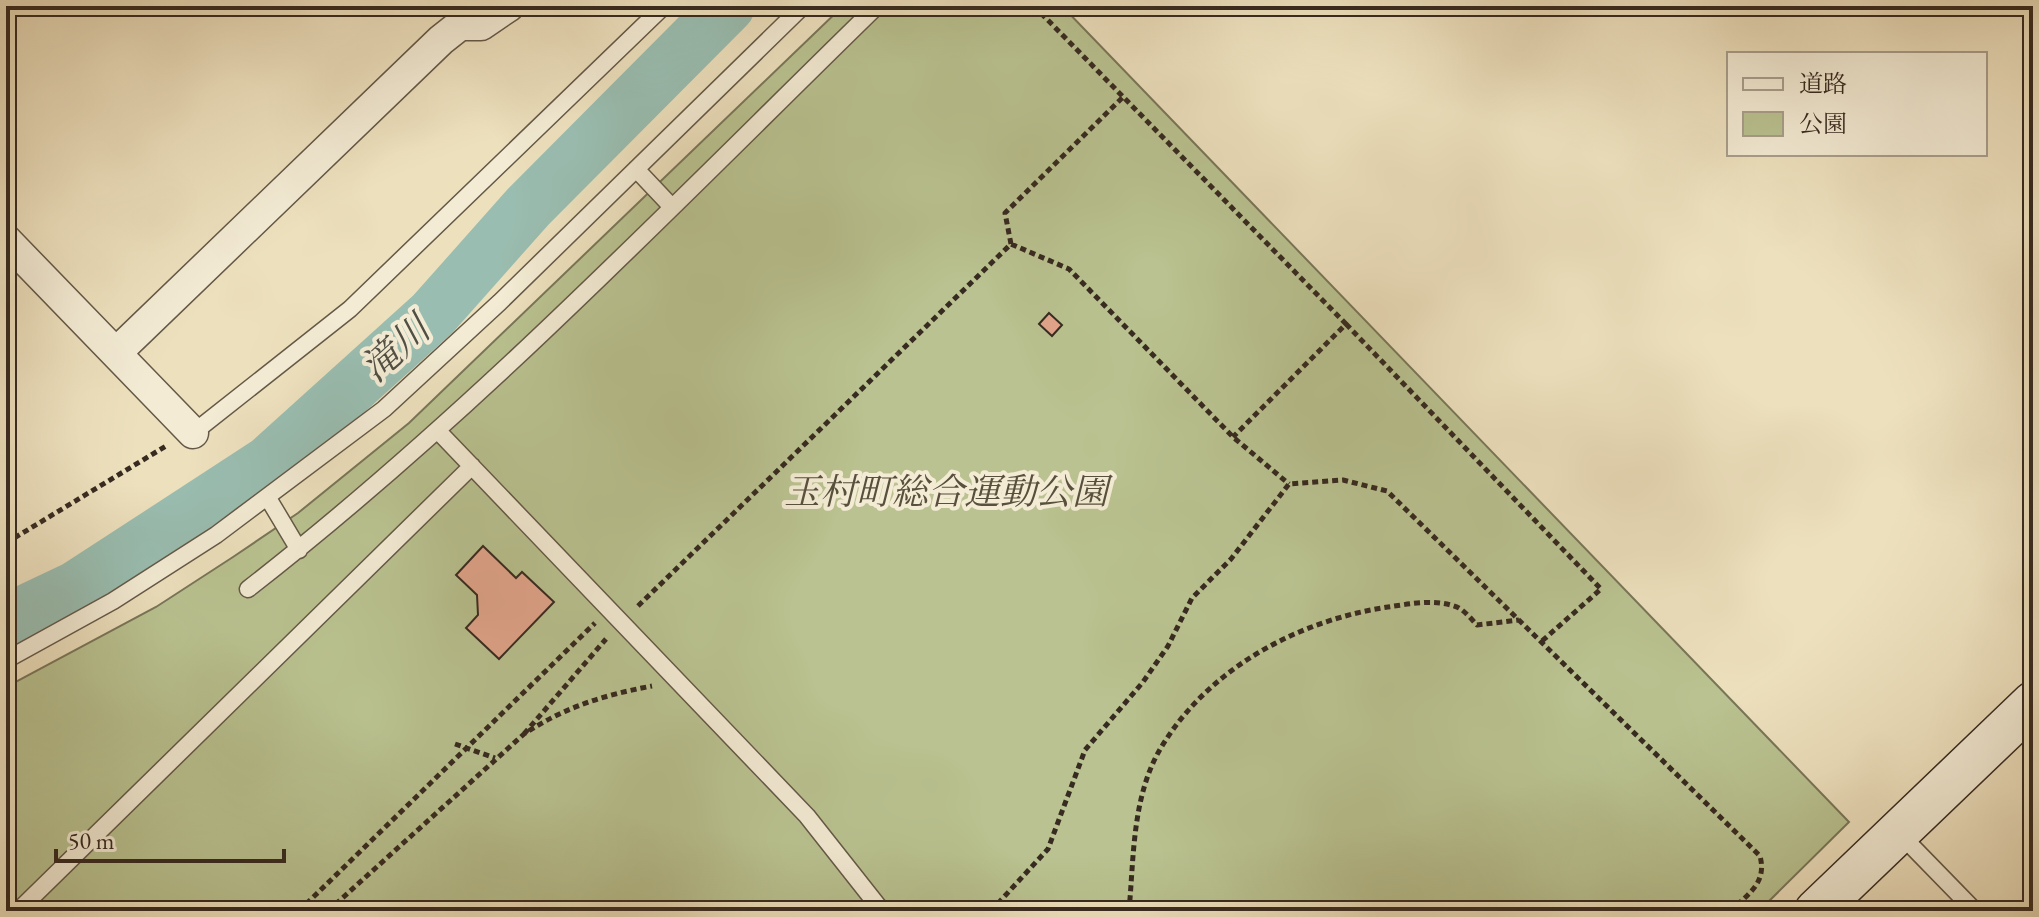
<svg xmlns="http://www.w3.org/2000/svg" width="2039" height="917" font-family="'EB Garamond','Noto Serif JP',serif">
	<rect width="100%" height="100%" fill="#ede0bd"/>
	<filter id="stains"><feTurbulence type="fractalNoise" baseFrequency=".0025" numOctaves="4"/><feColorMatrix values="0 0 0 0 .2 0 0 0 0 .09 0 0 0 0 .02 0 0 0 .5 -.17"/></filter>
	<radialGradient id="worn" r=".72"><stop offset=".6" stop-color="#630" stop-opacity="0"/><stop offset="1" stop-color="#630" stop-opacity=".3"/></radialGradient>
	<path fill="#b9c290" stroke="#787658" stroke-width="2" d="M 843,6 L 1062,6 L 1849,822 L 1759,911 L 6,911 L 6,687 L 156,607 L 233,557 L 298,513 L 409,423 Z"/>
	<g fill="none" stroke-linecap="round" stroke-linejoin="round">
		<path stroke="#99bdb0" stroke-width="54" d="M 6,621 L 76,588 L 268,463 L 433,314 L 528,207 L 728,6"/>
	</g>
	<path fill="#e2a58c" stroke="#372a20" stroke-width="2" d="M 1049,313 L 1062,325 L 1052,336 L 1039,324 Z
		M 483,546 L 516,578 L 522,572 L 554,602 L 499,659 L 466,628 L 478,615 L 477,595 L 456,575 Z"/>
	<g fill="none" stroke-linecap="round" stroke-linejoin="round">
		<g stroke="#645847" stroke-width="19">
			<path id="lane" d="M 636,169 L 671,206
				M 437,430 L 807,816 L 882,911
				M 193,433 L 350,309 L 664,6
				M 268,498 L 299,550
				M 248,589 C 473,414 673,205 877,6
				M 6,660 L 113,601 L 216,535 L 384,409 L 500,302 L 803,6
				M 1899,833 L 1975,911
				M 18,911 L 472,466"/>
		</g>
		<g stroke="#645847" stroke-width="33">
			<path id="street" d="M 6,240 L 193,433
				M 116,353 L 441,40 L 460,25 L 481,25 L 509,6"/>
		</g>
		<g stroke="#372a20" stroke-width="45">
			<path id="secondary" d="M 1816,911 L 2033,703"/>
		</g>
		<path stroke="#372a20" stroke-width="5" stroke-dasharray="6 4" stroke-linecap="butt" d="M 1034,6 L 1346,324 L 1233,437
			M 1011,244 L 1005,213 L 1123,97
			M 1346,324 L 1601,589 L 1542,641
			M 6,543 L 166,446
			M 638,606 L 1011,244 L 1069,269 L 1233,437 L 1289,484
			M 524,734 L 606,639
			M 455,744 L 495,758
			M 299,911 L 595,623
			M 328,911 L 524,734 C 565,707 604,695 652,686
			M 991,911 L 1048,849 L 1085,750 L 1143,682 L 1168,646 L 1192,598 L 1231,559 L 1289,484 L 1343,480 L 1387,491 L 1760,856 C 1767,883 1749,893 1731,911
			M 1129,911 C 1134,856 1132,795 1162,746 C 1210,667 1300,620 1388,607 C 1409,604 1433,599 1454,606 C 1463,608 1471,619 1477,625 L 1519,620"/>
		<use href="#lane" stroke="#f3ebd4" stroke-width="16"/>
		<use href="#street" stroke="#f3ebd4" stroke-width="30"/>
		<use href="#secondary" stroke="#f3ebd4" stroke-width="42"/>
	</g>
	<g text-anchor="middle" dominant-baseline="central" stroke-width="8" stroke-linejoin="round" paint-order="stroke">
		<g font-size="36" font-style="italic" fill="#58503c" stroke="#f3ebd4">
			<text x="946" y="491">玉村町総合運動公園</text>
		</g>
		<g font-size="38" font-style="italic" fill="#504f44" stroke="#f3ebd4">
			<text transform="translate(395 348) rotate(-42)">滝川</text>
		</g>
	</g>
	<rect width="2039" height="917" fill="none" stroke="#ede0bd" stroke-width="32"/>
	<rect x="8" y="8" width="2023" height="901" fill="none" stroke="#372a20" stroke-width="4"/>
	<rect x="16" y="16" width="2007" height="885" fill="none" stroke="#372a20" stroke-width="2"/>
	<rect x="1727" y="52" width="260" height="104" fill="#f3ebd4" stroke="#a89e8c" stroke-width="2"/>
	<rect x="1743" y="78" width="40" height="12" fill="#f3ebd4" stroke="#a89e8c" stroke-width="2"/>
	<text x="1799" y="92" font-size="24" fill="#372a20">道路</text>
	<rect x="1743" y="112" width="40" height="24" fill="#b9c290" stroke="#a89e8c" stroke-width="2"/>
	<text x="1799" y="132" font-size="24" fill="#372a20">公園</text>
	<path d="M56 849v12h228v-12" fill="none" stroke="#372a20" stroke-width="4"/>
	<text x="68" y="849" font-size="24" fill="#372a20" stroke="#f3ebd4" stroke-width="6" paint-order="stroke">50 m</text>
	<rect width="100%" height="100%" filter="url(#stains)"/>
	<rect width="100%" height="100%" fill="url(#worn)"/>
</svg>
